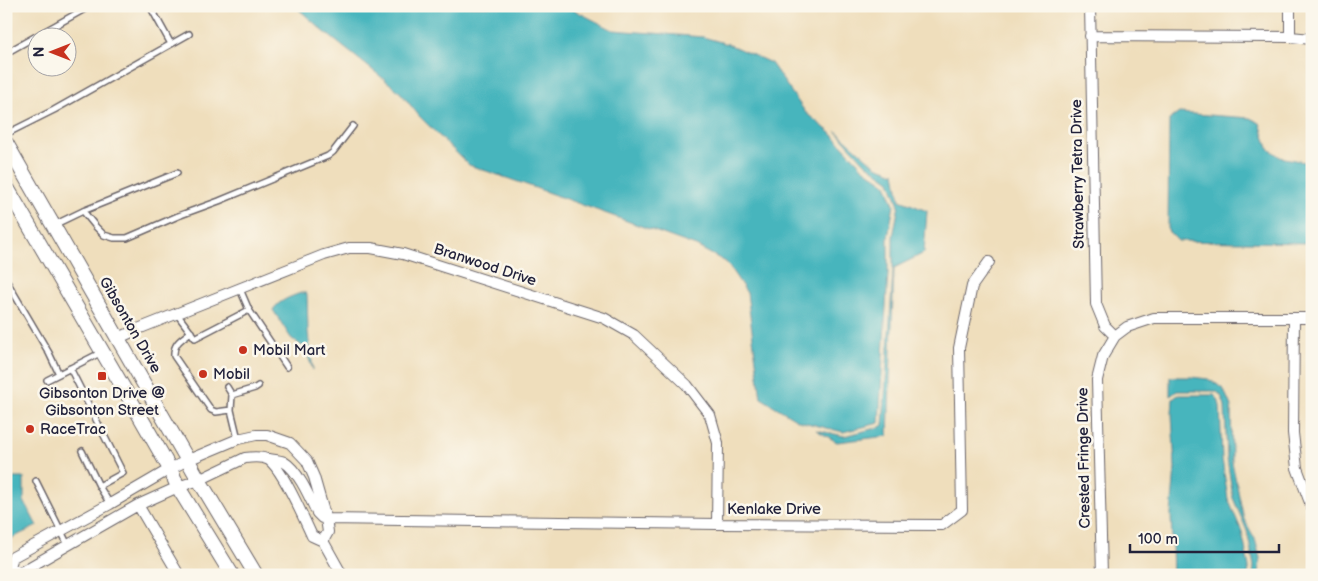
<svg xmlns="http://www.w3.org/2000/svg" width="1318" height="581" font-family="'Balsamiq Sans',sans-serif">
	<rect width="100%" height="100%" fill="#fbf7ec"/>
	<filter id="ink" filterUnits="userSpaceOnUse"><feTurbulence type="fractalNoise" baseFrequency=".02" numOctaves="2"/><feDisplacementMap in="SourceGraphic" scale="10" xChannelSelector="R" yChannelSelector="G"/><feConvolveMatrix kernelMatrix="1 2 1 2 8 2 1 2 1" color-interpolation-filters="sRGB"/></filter>
	<filter id="wash" filterUnits="userSpaceOnUse"><feTurbulence type="fractalNoise" baseFrequency=".0096" numOctaves="4" result="noise"/><feDisplacementMap in="SourceGraphic" scale="20" xChannelSelector="R" yChannelSelector="G"/><feGaussianBlur stdDeviation="1.12" result="paint"/><feColorMatrix in="noise" values="0 0 0 0 0 0 0 0 0 0 0 0 0 0 0 0 0 1.4 0 .05"/><feComposite in="paint" operator="in"/></filter>
	<g filter="url(#wash)">
		<rect width="100%" height="100%" fill="#efdebc"/>
		<path fill="#46b5bd" stroke="#346c7c" d="M 295,6 L 566,6 L 613,30 L 703,37 L 728,44 L 771,63 L 806,113 L 831,133 L 862,167 L 886,184 L 894,205 L 888,237 L 888,273 L 879,423 L 843,432 L 799,421 L 761,398 L 747,293 L 726,262 L 696,246 L 530,186 L 469,165 L 420,117 L 399,91 L 322,30 Z
			M 1179,113 L 1250,118 L 1260,123 L 1268,148 L 1280,157 L 1304,162 L 1312,159 L 1312,243 L 1178,241 L 1168,231 L 1169,120 Z
			M 836,131 L 876,166 L 895,173 L 900,200 L 927,211 L 924,253 L 894,268 L 888,436 L 837,442 L 816,430 L 844,436 L 880,427 L 883,425 L 893,273 L 893,237 L 899,205 L 890,181 L 866,164 Z
			M 301,293 L 306,293 L 307,295 L 308,332 L 313,370 L 305,348 L 291,338 L 273,310 C 278,301 292,296 301,293 Z
			M 1170,377 L 1191,377 L 1208,379 L 1223,388 L 1231,406 L 1232,462 L 1238,491 L 1244,519 L 1255,539 L 1260,558 L 1259,575 L 1253,575 L 1254,566 L 1247,531 L 1233,498 L 1227,458 L 1225,406 C 1223,400 1221,392 1214,391 L 1177,391 L 1170,396 Z
			M 1178,395 L 1214,395 L 1218,399 L 1220,406 L 1222,459 L 1228,499 L 1242,532 L 1249,567 L 1248,575 L 1173,575 L 1171,514 L 1175,468 L 1172,414 L 1173,399 Z
			M 6,478 L 24,478 L 24,501 L 37,526 L 6,541 Z"/>
	</g>
	<g filter="url(#ink)">
		<g fill="none" stroke-linecap="round" stroke-linejoin="round">
			<g stroke="#6a6468" stroke-width="8">
				<path id="lane" d="M 150,6 L 171,44
					M 6,53 L 90,6
					M 6,134 L 54,110 L 189,34
					M 83,211 L 96,227 L 104,235 L 114,238 L 127,238 L 178,216 L 219,201 L 328,156 L 333,152 L 353,126
					M 54,225 L 83,211 L 177,173
					M 6,280 L 49,353 L 59,374
					M 249,310 L 287,367
					M 177,314 L 195,338 L 249,310 L 240,289
					M 191,332 C 182,339 173,343 174,356 L 211,410 L 216,412 L 231,410
					M 70,368 L 123,473 L 99,486 L 110,504
					M 47,380 L 102,352
					M 227,387 L 232,395 L 231,410 L 238,439
					M 232,395 L 255,388 L 258,386
					M 82,451 L 99,486
					M 36,481 L 68,545"/>
			</g>
			<g stroke="#6a6468" stroke-width="12">
				<path id="street" d="M 1090,6 L 1096,304 L 1105,326 L 1115,336
					M 1090,36 L 1290,37 L 1312,39
					M 1290,37 L 1290,6
					M 1294,318 L 1293,433 L 1297,468 L 1312,508
					M 119,338 L 138,329 L 324,255 L 349,248 L 371,248 L 403,254 L 604,318 L 634,335 L 687,385 L 710,415 L 718,443 L 717,524
					M 268,459 C 273,460 279,460 284,462 C 298,470 310,498 317,513 L 322,518 L 326,519 L 717,524 L 942,525 L 962,510 L 959,348 L 972,286 L 989,262
					M 138,505 L 179,575
					M 9,569 L 21,572 L 138,505 L 178,487 L 199,480 L 245,458 C 252,457 262,456 269,460 C 283,470 304,519 312,536 L 323,541 L 342,575
					M 6,570 L 9,569 L 13,557 L 110,504 L 170,469 L 188,460 L 238,439 L 256,435 L 267,435 L 290,443 L 307,461 L 314,477 L 326,519 L 328,532 L 323,541
					M 1102,575 L 1097,380 L 1103,356 L 1115,336 L 1127,327 L 1154,318 L 1312,318"/>
			</g>
			<g stroke="#6a6468" stroke-width="16">
				<path id="secondary" d="M 6,143 L 199,480 L 256,575
					M 6,186 L 138,413 L 170,469 L 178,487 L 232,575"/>
			</g>
			<use href="#lane" stroke="#fff" stroke-width="5"/>
			<use href="#street" stroke="#fff" stroke-width="10"/>
			<use href="#secondary" stroke="#fff" stroke-width="14"/>
		</g>
	</g>
	<g fill="#c8321e" stroke="#fbf7ec" stroke-width="2">
		<circle cx="243" cy="350" r="5"/>
		<circle cx="203" cy="374" r="5"/>
		<rect x="97" y="371" width="10" height="10" rx="2.5"/>
		<circle cx="30" cy="429" r="5"/>
	</g>
	<g text-anchor="middle" dominant-baseline="central" stroke-width="5" stroke-linejoin="round" paint-order="stroke">
		<g font-size="15" fill="#22223b" stroke="#fbf7ec">
			<text transform="translate(1078 174) rotate(-91)">Strawberry Tetra Drive</text>
			<text transform="translate(485 265) rotate(18)">Branwood Drive</text>
			<text transform="translate(130 325) rotate(60)">Gibsonton Drive</text>
			<text transform="translate(1084 458) rotate(-91)">Crested Fringe Drive</text>
			<text x="774" y="509">Kenlake Drive</text>
		</g>
		<g font-size="15" fill="#22223b" stroke="#fbf7ec" text-anchor="start">
			<text x="253" y="350">Mobil Mart</text>
			<text x="213" y="374">Mobil</text>
			<text x="102" y="393" text-anchor="middle">Gibsonton Drive @<tspan x="102" dy="17">Gibsonton Street</tspan></text>
			<text x="40" y="429">RaceTrac</text>
		</g>
	</g>
	<rect width="1318" height="581" fill="none" stroke="#fbf7ec" stroke-width="25"/>
	<g transform="translate(52 52) rotate(270)"><circle r="24" fill="#fbf7ec" stroke="#a4a2a5"/>
	<path d="M0-4L9 19L0 12L-9 19Z" fill="#c8321e"/>
	<text y="-8" font-size="14" font-weight="bold" text-anchor="middle" fill="#22223b">N</text>
	</g>
	<path d="M1130 544v8h149v-8" fill="none" stroke="#22223b" stroke-width="2.5"/>
	<text x="1138" y="544" font-size="15" fill="#22223b" stroke="#fbf7ec" stroke-width="4" paint-order="stroke">100 m</text>
</svg>
